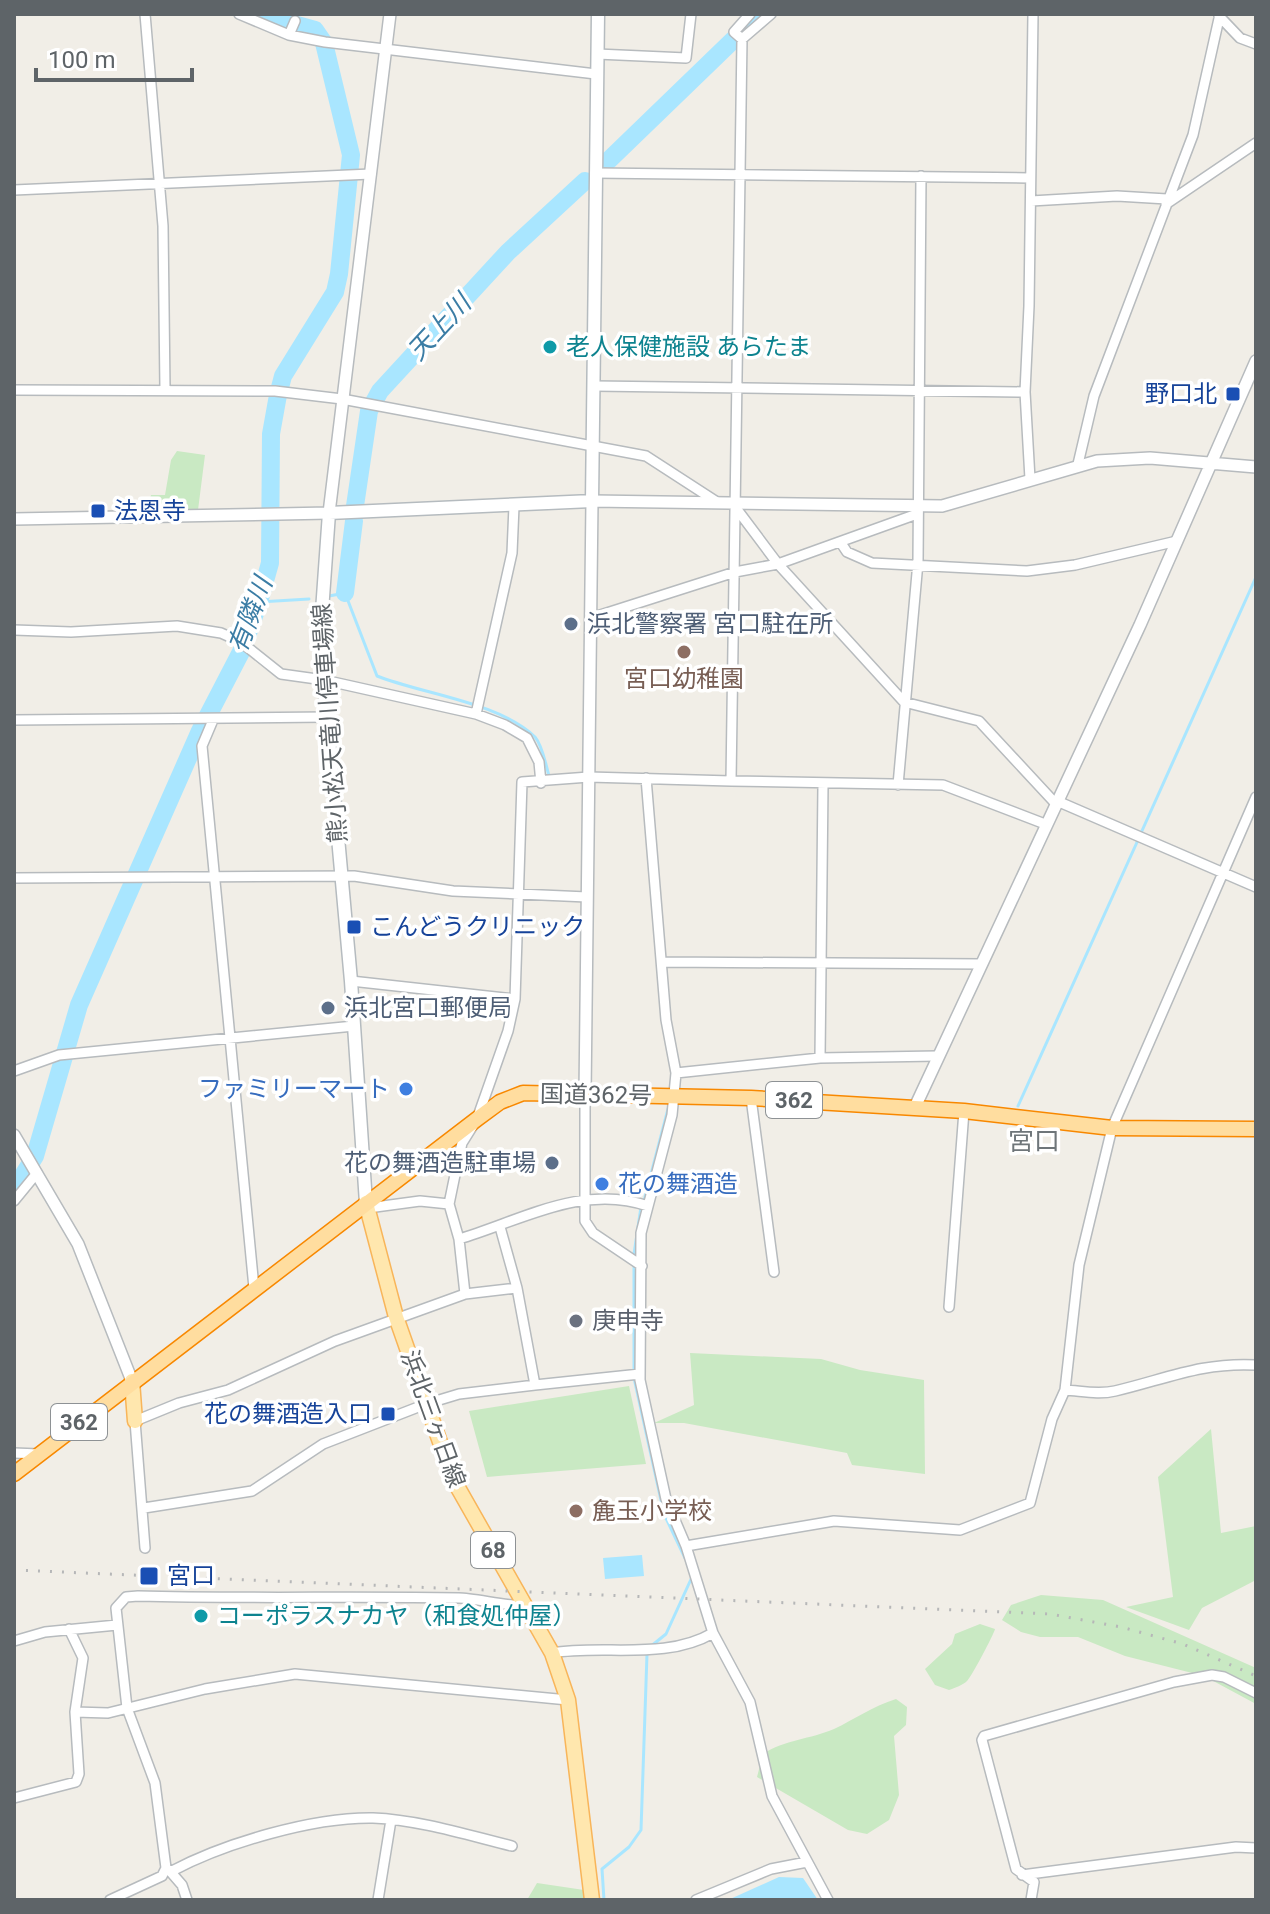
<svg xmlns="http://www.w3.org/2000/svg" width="1270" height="1914" font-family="Roboto,'Noto Sans JP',sans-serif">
	<rect width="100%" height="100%" fill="#f1eee7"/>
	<path fill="#c9e9c3" d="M 177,451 L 205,455 L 198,510 L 147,511 L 151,495 L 165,495 L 171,460 Z
		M 690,1353 L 821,1359 L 860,1370 L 924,1380 L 925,1474 L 852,1465 L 847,1453 L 684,1423 L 654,1423 L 694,1405 Z
		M 629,1386 L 646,1464 L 487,1477 L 469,1411 Z
		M 1211,1429 L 1221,1533 L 1256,1526 L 1256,1580 L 1202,1608 L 1189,1630 L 1126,1607 L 1173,1597 L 1158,1477 Z
		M 1041,1595 L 1103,1600 L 1256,1668 L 1256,1704 L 1204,1676 L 1125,1656 L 1078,1637 L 1040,1637 L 1021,1632 L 1002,1620 L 1011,1605 Z
		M 980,1624 L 995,1629 C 994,1634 971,1678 967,1681 C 963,1685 955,1688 949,1690 L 935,1685 L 925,1669 L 952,1644 L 955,1634 Z
		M 896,1699 L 907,1707 L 906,1725 L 894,1736 L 899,1795 L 889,1820 L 867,1834 L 848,1830 L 757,1777 L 763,1754 C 784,1740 811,1739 834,1729 C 855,1719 873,1706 896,1699 Z
		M 537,1883 L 584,1890 L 589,1900 L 527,1900 Z"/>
	<path fill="#a9e6ff" d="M 642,1555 L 644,1576 L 605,1579 L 603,1558 Z
		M 779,1877 L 803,1878 L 818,1900 L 728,1900 Z"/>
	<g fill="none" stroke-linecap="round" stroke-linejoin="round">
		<path stroke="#a9e6ff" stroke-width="3" d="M 329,596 L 345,593 L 377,676 C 422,694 499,702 535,737 C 543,746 546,767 550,779
			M 259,602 L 309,599
			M 1141,833 L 1256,577
			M 1018,1106 L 1138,840
			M 644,1201 L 668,1109
			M 634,1254 L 641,1207
			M 634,1371 L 634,1265
			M 634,1378 L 664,1514 L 685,1558
			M 650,1647 L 666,1634 L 692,1577
			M 604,1900 L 602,1869 L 629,1847 L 641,1830 L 647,1654"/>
		<path stroke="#a9e6ff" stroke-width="18" d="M 609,160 L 760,14
			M 355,506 L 369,411 L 380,391 L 508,252 L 585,181
			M 345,593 L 354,521
			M 14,1190 L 35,1156 L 79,1005 L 200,731 L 242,650 L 259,602 L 270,563 L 271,434 L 278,395 L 283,376 L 335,292 L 339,274 L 351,155 L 324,43 L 315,30 L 257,14"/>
		<g stroke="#b7bbbe" stroke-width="12">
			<path id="minor" d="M 145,14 L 163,226 L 165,389
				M 239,14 L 289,35 L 325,42 L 596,74
				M 1219,16 L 1240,38 L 1256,44
				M 289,35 L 295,21
				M 742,39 L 771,14
				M 597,54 L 686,58 L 691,14
				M 595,173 L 1029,178
				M 14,190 L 371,174
				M 1031,201 L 1117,196 L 1167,199
				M 1166,204 L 1256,143
				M 594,386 L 1025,392
				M 14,390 L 275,391 L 342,399 L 646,456 L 717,502
				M 1078,464 L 1094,396 L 1193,135 L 1220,14
				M 1030,479 L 1025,392 L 1029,306 L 1033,14
				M 733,504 L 778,564 L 904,702 L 979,721 L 1056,804
				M 841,543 L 847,552 L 872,563 L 1027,571 L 1075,565 L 1177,541
				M 591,618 L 735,572 L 778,564 L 917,514
				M 14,630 L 71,632 L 177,626 L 221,633 L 241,642 L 281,674 L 324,680 L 476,714 L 505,725 L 527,738 L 539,762 L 541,783
				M 476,714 L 512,553 L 514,506
				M 14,720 L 327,717
				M 213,720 L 202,746 L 254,1288
				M 646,778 L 666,1020 L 676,1073 L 672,1115 L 641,1233 L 640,1380 L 666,1499 L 686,1546 L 713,1633 L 750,1702 L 772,1796 L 828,1900
				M 731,781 L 943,785 L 1045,824
				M 823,785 L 820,1058 L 937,1056
				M 898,785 L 918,562 L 921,176
				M 1057,801 L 1256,887
				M 14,878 L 354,876 L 453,891 L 587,897
				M 663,962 L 981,964
				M 351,981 L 515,999
				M 14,1071 L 59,1055 L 354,1026
				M 676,1073 L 820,1058
				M 585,1094 L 585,1221 L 593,1233 L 642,1266
				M 751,1098 L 774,1272
				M 14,1201 L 37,1173
				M 368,1208 L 420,1201 L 449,1204
				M 500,1227 L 517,1288 L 535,1385 L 640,1374
				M 459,1239 L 449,1204 L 456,1170 L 462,1143 L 477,1119 L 508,1031 L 515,999 L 522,782 L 589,777 L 731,781 L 742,39 L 734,32 L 750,14
				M 465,1294 L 517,1288
				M 949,1307 L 964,1111
				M 1065,1390 C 1082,1391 1098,1395 1115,1391 C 1166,1379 1202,1362 1256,1365
				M 14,1453 L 39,1454
				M 144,1508 L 252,1491 L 323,1444 L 426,1404 L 459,1394 L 535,1385
				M 686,1546 L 834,1521 L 960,1530 L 1030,1503 L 1052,1419 L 1065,1390 L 1079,1265 L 1112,1128 L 1256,797
				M 145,1548 L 135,1421 L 179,1403 L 228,1390 L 335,1341 L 465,1294 L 459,1239 C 520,1221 583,1183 648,1206
				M 14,1641 L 45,1632 L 117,1625
				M 552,1653 C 603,1644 665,1661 713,1633
				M 75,1712 L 108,1713 L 205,1689 L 295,1674 L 568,1700
				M 14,1798 L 76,1782 L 79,1774 L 75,1712 L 83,1658 L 69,1629
				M 169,1870 L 182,1885 L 187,1900
				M 172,1871 C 225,1843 313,1817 373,1818 C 420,1820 467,1835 512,1846
				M 1022,1875 L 1236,1847 L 1256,1848
				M 110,1900 L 162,1876 L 166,1868 L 155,1783 L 127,1708 L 116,1608 L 126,1597 L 138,1596 C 245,1599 352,1596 459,1598 C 474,1598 516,1608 525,1605
				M 378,1900 L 391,1820
				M 696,1900 L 771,1869 L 807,1862
				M 1031,1900 L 1034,1882 L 1016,1869 L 982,1740 L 984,1736 L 1174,1682 L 1212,1675 L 1224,1677 L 1256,1693"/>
		</g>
		<g stroke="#b7bbbe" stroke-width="14">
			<path id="tertiary" d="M 14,519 L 329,513 L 390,14
				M 585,1094 L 592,501 L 942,506 L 1097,461 L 1150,458 L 1256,467
				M 915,1107 L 1140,625 L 1256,361
				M 14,1135 L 78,1244 L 132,1381"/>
		</g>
		<g stroke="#b5bbbf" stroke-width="15">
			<path id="secondary" d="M 366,1203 L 351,981 L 320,639 L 329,513 L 592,501 L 598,14"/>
		</g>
		<g stroke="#f8b55a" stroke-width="17">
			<path id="primary" d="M 366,1203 L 396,1317 L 453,1479 L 552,1653 L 568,1700 L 592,1900
				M 132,1381 L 135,1421"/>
		</g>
		<g stroke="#f88800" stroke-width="17">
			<path id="trunk" d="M 14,1474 L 477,1119 L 500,1102 L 523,1093 L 751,1098 L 964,1111 L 1112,1128 L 1256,1129"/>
		</g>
		<use href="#minor" stroke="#fff" stroke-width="9"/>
		<use href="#tertiary" stroke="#fff" stroke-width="11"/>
		<use href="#secondary" stroke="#fff" stroke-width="12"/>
		<use href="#primary" stroke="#ffe7ae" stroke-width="14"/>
		<use href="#trunk" stroke="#ffdd9f" stroke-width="14"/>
		<path stroke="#b6b7b8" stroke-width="3" stroke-dasharray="2 10" stroke-linecap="butt" d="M 14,1570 L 1050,1614 L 1121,1627 L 1183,1644 L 1256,1676"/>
	</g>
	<g fill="#0f9aa8" stroke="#fff" stroke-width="3">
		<circle cx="550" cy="347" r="8"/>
		<circle cx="201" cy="1616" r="8"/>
	</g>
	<g fill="#1a4fb4" stroke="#fff" stroke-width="3">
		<rect x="1225" y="386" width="16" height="16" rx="4"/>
		<rect x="90" y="503" width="16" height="16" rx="4"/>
		<rect x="346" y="919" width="16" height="16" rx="4"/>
		<rect x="380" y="1406" width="16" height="16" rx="4"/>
		<rect x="139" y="1566" width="20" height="20" rx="4"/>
	</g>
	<g fill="#5c6f8a" stroke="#fff" stroke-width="3">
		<circle cx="571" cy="624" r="8"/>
		<circle cx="328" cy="1008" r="8"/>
		<circle cx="552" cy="1163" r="8"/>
	</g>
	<g fill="#8d6e63" stroke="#fff" stroke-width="3">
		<circle cx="684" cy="652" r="8"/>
		<circle cx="576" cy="1511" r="8"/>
	</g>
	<g fill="#3f7fe0" stroke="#fff" stroke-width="3">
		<circle cx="406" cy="1089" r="8"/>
		<circle cx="602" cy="1184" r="8"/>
	</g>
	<circle fill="#6b7280" stroke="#fff" stroke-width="3" cx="576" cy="1321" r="8"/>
	<g text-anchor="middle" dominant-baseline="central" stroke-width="7" stroke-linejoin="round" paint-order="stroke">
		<g fill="#fff" stroke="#8e9295" stroke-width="2">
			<rect x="766" y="1082" width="56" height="36" rx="6"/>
			<rect x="51" y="1404" width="56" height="36" rx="6"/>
			<rect x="471" y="1532" width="44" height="36" rx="6"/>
		</g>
		<g font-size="22" font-weight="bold" fill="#5e6468">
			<text x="794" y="1100">362</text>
			<text x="79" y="1422">362</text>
			<text x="493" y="1550">68</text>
		</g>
		<g font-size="24" fill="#0d838f" stroke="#fff" text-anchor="start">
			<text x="566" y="347">老人保健施設 あらたま</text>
			<text x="217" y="1616">コーポラスナカヤ（和食処仲屋）</text>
		</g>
		<g font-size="24" fill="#164399" stroke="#fff" text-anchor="start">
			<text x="1217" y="394" text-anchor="end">野口北</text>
			<text x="114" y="511">法恩寺</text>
			<text x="370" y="927">こんどうクリニック</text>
			<text x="372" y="1414" text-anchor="end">花の舞酒造入口</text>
			<text x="167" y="1576">宮口</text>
		</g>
		<g font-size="24" fill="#4e5e75" stroke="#fff" text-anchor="start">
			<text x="587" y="624">浜北警察署 宮口駐在所</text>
			<text x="344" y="1008">浜北宮口郵便局</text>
			<text x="536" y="1163" text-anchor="end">花の舞酒造駐車場</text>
		</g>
		<g font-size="24" fill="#785e54" stroke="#fff">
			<text x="684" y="679">宮口幼稚園</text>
			<text x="592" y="1511" text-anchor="start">麁玉小学校</text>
		</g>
		<g font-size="24" fill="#5e6468" stroke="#fff">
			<text transform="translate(330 723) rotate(-94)">熊小松天竜川停車場線</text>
			<text transform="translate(596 1095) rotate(1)">国道362号</text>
			<text transform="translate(433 1419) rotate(70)">浜北三ヶ日線</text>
		</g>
		<g font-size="24" fill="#366cbe" stroke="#fff" text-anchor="end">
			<text x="390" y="1089">ファミリーマート</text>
			<text x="618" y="1184" text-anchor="start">花の舞酒造</text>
		</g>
		<g font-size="24" fill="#5b616d" stroke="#fff" text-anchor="start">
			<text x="592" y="1321">庚申寺</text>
		</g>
		<g font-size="26" font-style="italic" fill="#3b7da5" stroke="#fff">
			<text transform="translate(439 327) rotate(-47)">天上川</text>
			<text transform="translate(250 615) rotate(-69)">有隣川</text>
		</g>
		<g font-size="26" fill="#6f767a" stroke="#fff">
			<text x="1034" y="1141">宮口</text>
		</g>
	</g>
	<rect width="1270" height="1914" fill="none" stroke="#5e6468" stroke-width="32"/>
	<path d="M36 68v12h156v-12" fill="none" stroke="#5e6468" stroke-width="4"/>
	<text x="48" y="68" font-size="24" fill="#5e6468" stroke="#ffffff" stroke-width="6" paint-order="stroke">100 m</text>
</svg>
